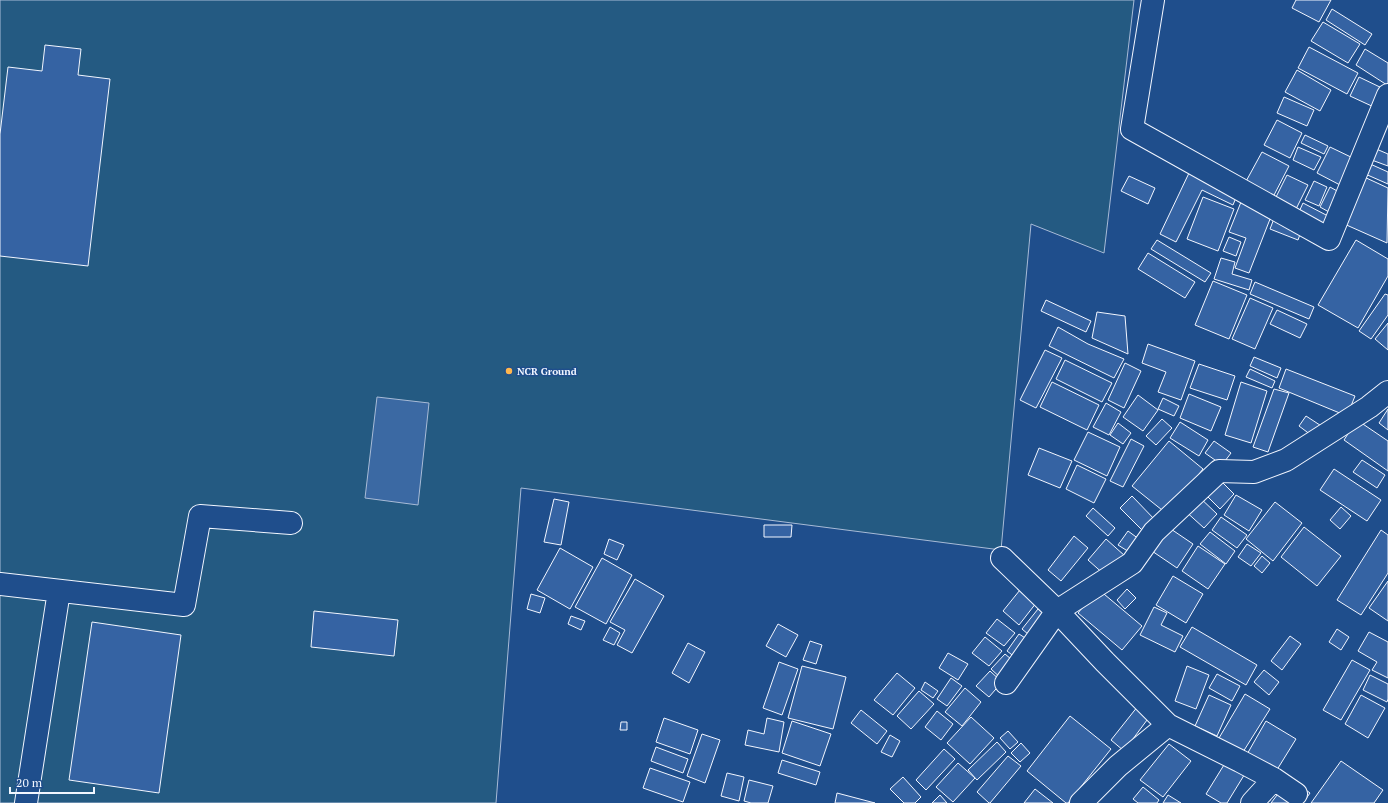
<svg xmlns="http://www.w3.org/2000/svg" width="1388" height="803" font-family="'PT Serif',serif">
	<rect width="100%" height="100%" fill="#1f4e8c"/>
	<path fill="#245a82" stroke="#a8bbd7" d="M 0,0 L 1134,0 L 1104,253 L 1031,224 L 1001,550 L 521,488 L 496,803 L 0,803 Z"/>
	<path fill="#3b69a3" stroke="#a8bbd7" d="M 377,397 L 429,403 L 418,505 L 365,498 Z"/>
	<path fill="#3563a3" stroke="#f2f6ff" d="M 1296,0 L 1331,0 L 1319,22 L 1292,8 Z
		M 1332,9 L 1372,34 L 1365,45 L 1326,20 Z
		M 1323,22 L 1360,44 L 1348,63 L 1311,41 Z
		M 45,45 L 81,49 L 78,75 L 110,79 L 88,266 L 0,256 L 0,134 L 8,67 L 42,71 Z
		M 1309,47 L 1358,73 L 1347,94 L 1298,68 Z
		M 1365,49 L 1388,63 L 1388,83 L 1387,85 L 1356,65 Z
		M 1297,70 L 1331,90 L 1320,111 L 1285,92 Z
		M 1359,77 L 1384,89 L 1376,108 L 1350,96 Z
		M 1284,97 L 1314,110 L 1307,126 L 1277,113 Z
		M 1277,120 L 1302,133 L 1290,158 L 1264,145 Z
		M 1305,135 L 1328,146 L 1324,154 L 1301,143 Z
		M 1298,147 L 1321,157 L 1314,170 L 1293,160 Z
		M 1330,147 L 1355,159 L 1342,186 L 1317,173 Z
		M 1374,148 L 1388,154 L 1388,166 L 1369,159 Z
		M 1262,152 L 1289,166 L 1272,199 L 1244,185 Z
		M 1368,163 L 1388,172 L 1388,184 L 1363,173 Z
		M 1189,173 L 1237,195 L 1233,205 L 1202,190 L 1176,242 L 1160,234 Z
		M 1287,175 L 1308,185 L 1295,211 L 1274,201 Z
		M 1129,176 L 1155,188 L 1148,204 L 1121,191 Z
		M 1362,176 L 1388,188 L 1387,243 L 1342,223 Z
		M 1314,181 L 1327,187 L 1319,206 L 1305,200 Z
		M 1330,187 L 1339,192 L 1329,212 L 1320,207 Z
		M 1203,197 L 1234,209 L 1218,251 L 1187,239 Z
		M 1241,202 L 1272,214 L 1249,273 L 1235,268 L 1246,238 L 1229,232 Z
		M 1303,203 L 1328,216 L 1323,227 L 1298,214 Z
		M 1275,216 L 1303,226 L 1298,240 L 1270,229 Z
		M 1229,237 L 1241,242 L 1236,256 L 1223,251 Z
		M 1157,240 L 1211,273 L 1205,282 L 1151,249 Z
		M 1356,240 L 1388,259 L 1388,276 L 1358,328 L 1318,305 Z
		M 1148,253 L 1195,282 L 1185,298 L 1138,269 Z
		M 1221,258 L 1235,262 L 1232,274 L 1252,280 L 1249,290 L 1214,279 Z
		M 1213,281 L 1247,295 L 1229,339 L 1195,325 Z
		M 1255,282 L 1314,307 L 1309,319 L 1250,294 Z
		M 1385,294 L 1388,295 L 1388,315 L 1371,339 L 1359,331 Z
		M 1250,298 L 1273,308 L 1255,349 L 1232,339 Z
		M 1046,300 L 1091,321 L 1086,332 L 1041,311 Z
		M 1277,310 L 1307,324 L 1300,338 L 1270,324 Z
		M 1097,312 L 1125,316 L 1128,354 L 1092,338 Z
		M 1388,323 L 1388,350 L 1375,339 Z
		M 1058,327 L 1088,344 L 1124,359 L 1114,378 L 1049,346 Z
		M 1148,344 L 1195,361 L 1181,400 L 1158,392 L 1166,372 L 1142,363 Z
		M 1045,350 L 1062,358 L 1036,408 L 1020,400 Z
		M 1254,357 L 1281,368 L 1277,378 L 1250,366 Z
		M 1065,360 L 1112,383 L 1102,402 L 1056,379 Z
		M 1125,363 L 1141,371 L 1124,408 L 1108,400 Z
		M 1199,364 L 1235,376 L 1227,400 L 1190,388 Z
		M 1250,369 L 1275,381 L 1272,388 L 1246,377 Z
		M 1286,369 L 1355,396 L 1347,416 L 1279,388 Z
		M 1052,382 L 1099,405 L 1087,430 L 1040,407 Z
		M 1241,382 L 1267,391 L 1251,443 L 1225,435 Z
		M 1274,389 L 1289,393 L 1268,452 L 1253,447 Z
		M 1189,394 L 1221,407 L 1211,431 L 1180,418 Z
		M 1138,395 L 1158,410 L 1143,431 L 1123,417 Z
		M 1163,398 L 1179,406 L 1174,416 L 1158,409 Z
		M 1106,403 L 1121,412 L 1109,435 L 1093,427 Z
		M 1388,409 L 1388,430 L 1379,423 Z
		M 1306,416 L 1326,429 L 1315,438 L 1299,426 Z
		M 1162,419 L 1172,428 L 1156,445 L 1146,436 Z
		M 1357,420 L 1388,441 L 1388,471 L 1344,440 Z
		M 1180,422 L 1208,440 L 1199,456 L 1170,438 Z
		M 1118,423 L 1131,433 L 1123,444 L 1110,435 Z
		M 1088,432 L 1120,447 L 1107,476 L 1074,460 Z
		M 1131,439 L 1144,446 L 1123,487 L 1110,481 Z
		M 1169,441 L 1203,469 L 1167,514 L 1132,486 Z
		M 1214,441 L 1231,453 L 1222,465 L 1205,453 Z
		M 1039,448 L 1072,461 L 1060,488 L 1028,475 Z
		M 1362,460 L 1385,475 L 1377,488 L 1353,472 Z
		M 1077,465 L 1106,479 L 1094,503 L 1066,489 Z
		M 1334,469 L 1381,500 L 1367,521 L 1320,490 Z
		M 1216,476 L 1234,494 L 1220,509 L 1202,491 Z
		M 1196,494 L 1217,514 L 1204,528 L 1183,509 Z
		M 1236,495 L 1262,510 L 1249,531 L 1224,515 Z
		M 1132,496 L 1157,522 L 1145,533 L 1120,508 Z
		M 554,499 L 569,502 L 561,545 L 544,542 Z
		M 1275,502 L 1302,523 L 1273,561 L 1246,539 Z
		M 1341,507 L 1351,516 L 1340,529 L 1330,520 Z
		M 1093,508 L 1115,528 L 1108,536 L 1086,516 Z
		M 1221,517 L 1247,535 L 1237,548 L 1212,530 Z
		M 764,525 L 792,525 L 791,537 L 764,537 Z
		M 1165,525 L 1193,544 L 1177,568 L 1149,549 Z
		M 1304,527 L 1341,556 L 1317,586 L 1281,557 Z
		M 1381,530 L 1388,535 L 1388,573 L 1361,615 L 1337,600 Z
		M 1128,531 L 1143,542 L 1134,555 L 1118,545 Z
		M 1210,532 L 1235,551 L 1226,564 L 1200,544 Z
		M 1074,536 L 1088,548 L 1061,581 L 1048,570 Z
		M 609,539 L 624,545 L 617,560 L 604,554 Z
		M 1106,539 L 1125,556 L 1106,576 L 1088,560 Z
		M 1247,544 L 1261,553 L 1251,566 L 1238,557 Z
		M 1198,546 L 1225,564 L 1208,589 L 1182,571 Z
		M 560,548 L 593,567 L 570,609 L 537,590 Z
		M 1262,556 L 1270,563 L 1262,573 L 1254,566 Z
		M 602,558 L 632,575 L 606,624 L 575,607 Z
		M 1173,576 L 1203,594 L 1186,623 L 1156,605 Z
		M 635,579 L 664,596 L 632,653 L 617,645 L 625,630 L 610,622 Z
		M 1388,581 L 1388,621 L 1369,608 Z
		M 1024,585 L 1040,598 L 1019,625 L 1003,611 Z
		M 1098,589 L 1142,626 L 1122,650 L 1078,613 Z
		M 1127,589 L 1136,598 L 1125,609 L 1117,600 Z
		M 531,594 L 545,598 L 540,613 L 527,609 Z
		M 1154,607 L 1167,613 L 1161,625 L 1183,636 L 1175,652 L 1140,635 Z
		M 1038,609 L 1051,619 L 1035,640 L 1022,629 Z
		M 314,611 L 398,620 L 394,656 L 311,647 Z
		M 571,616 L 585,621 L 581,630 L 568,624 Z
		M 997,619 L 1015,633 L 1004,646 L 986,633 Z
		M 92,622 L 181,635 L 159,793 L 69,780 Z
		M 778,624 L 798,635 L 786,657 L 766,646 Z
		M 610,627 L 620,633 L 614,645 L 603,640 Z
		M 1192,627 L 1257,665 L 1246,685 L 1180,647 Z
		M 1337,629 L 1349,637 L 1341,650 L 1329,642 Z
		M 1369,632 L 1388,642 L 1388,678 L 1372,670 L 1377,662 L 1358,651 Z
		M 1019,634 L 1033,643 L 1020,661 L 1007,651 Z
		M 1290,636 L 1301,644 L 1282,670 L 1271,661 Z
		M 985,637 L 1002,651 L 989,666 L 972,653 Z
		M 810,641 L 822,645 L 816,664 L 803,660 Z
		M 688,643 L 705,652 L 689,683 L 672,673 Z
		M 948,653 L 968,664 L 958,680 L 939,668 Z
		M 1005,654 L 1017,664 L 1003,680 L 991,669 Z
		M 1352,660 L 1370,670 L 1341,720 L 1323,710 Z
		M 779,662 L 798,669 L 782,715 L 763,708 Z
		M 802,666 L 846,677 L 833,729 L 788,718 Z
		M 1187,666 L 1209,675 L 1196,709 L 1175,701 Z
		M 1264,670 L 1279,682 L 1269,695 L 1254,682 Z
		M 990,671 L 1002,682 L 989,697 L 976,686 Z
		M 897,673 L 915,688 L 893,715 L 874,700 Z
		M 1217,674 L 1240,686 L 1232,701 L 1209,688 Z
		M 1370,675 L 1388,684 L 1388,699 L 1387,702 L 1363,690 Z
		M 951,678 L 962,686 L 947,706 L 937,699 Z
		M 925,682 L 938,691 L 933,698 L 921,690 Z
		M 965,688 L 981,702 L 962,726 L 945,712 Z
		M 919,691 L 934,704 L 911,729 L 897,716 Z
		M 1245,694 L 1270,709 L 1243,752 L 1219,738 Z
		M 1209,695 L 1231,705 L 1217,736 L 1195,726 Z
		M 1361,695 L 1385,708 L 1368,738 L 1345,724 Z
		M 1138,706 L 1150,716 L 1124,751 L 1111,740 Z
		M 861,710 L 887,731 L 877,744 L 851,723 Z
		M 937,711 L 953,724 L 941,740 L 925,727 Z
		M 1070,716 L 1111,749 L 1068,803 L 1066,803 L 1027,771 Z
		M 971,717 L 994,738 L 970,764 L 947,743 Z
		M 664,718 L 698,730 L 690,754 L 656,742 Z
		M 767,718 L 784,722 L 779,752 L 745,745 L 748,730 L 764,734 Z
		M 792,721 L 831,734 L 820,766 L 782,753 Z
		M 1266,721 L 1296,739 L 1275,773 L 1246,756 Z
		M 621,722 L 627,722 L 627,730 L 620,730 Z
		M 1008,731 L 1018,742 L 1010,749 L 1000,738 Z
		M 702,734 L 720,740 L 705,783 L 687,776 Z
		M 890,735 L 900,741 L 892,757 L 881,752 Z
		M 997,742 L 1006,752 L 977,780 L 968,770 Z
		M 1021,743 L 1030,753 L 1020,762 L 1011,753 Z
		M 1169,744 L 1191,761 L 1163,797 L 1140,780 Z
		M 656,747 L 688,759 L 683,773 L 651,761 Z
		M 944,749 L 955,759 L 926,790 L 916,780 Z
		M 1008,756 L 1021,766 L 990,803 L 989,803 L 977,792 Z
		M 782,760 L 820,772 L 816,785 L 778,773 Z
		M 1227,760 L 1246,772 L 1227,803 L 1221,803 L 1206,794 Z
		M 1341,761 L 1383,790 L 1374,803 L 1311,803 Z
		M 958,763 L 975,778 L 953,802 L 936,787 Z
		M 650,768 L 690,782 L 683,802 L 643,788 Z
		M 727,773 L 744,777 L 739,801 L 721,796 Z
		M 903,777 L 921,797 L 915,803 L 904,803 L 890,789 Z
		M 1290,778 L 1310,793 L 1303,803 L 1271,803 Z
		M 749,780 L 773,786 L 768,803 L 751,803 L 744,801 Z
		M 1143,787 L 1159,800 L 1157,803 L 1138,803 L 1133,799 Z
		M 1035,789 L 1053,803 L 1024,803 Z
		M 837,793 L 875,803 L 835,803 Z
		M 940,795 L 947,803 L 932,803 Z
		M 1168,795 L 1181,803 L 1163,803 Z"/>
	<g fill="none" stroke-linecap="round" stroke-linejoin="round">
		<g stroke="#f2f6ff" stroke-width="24">
			<path id="street" d="M 1153,0 L 1132,129 L 1329,239 L 1388,95
				M 1002,558 L 1057,611 L 1105,662 L 1168,725 L 1240,761 L 1274,779 L 1296,794
				M 0,584 L 184,605 L 200,516 L 291,523
				M 1006,683 L 1057,611 L 1132,563 L 1154,532 L 1219,471 L 1254,472 L 1286,460 L 1369,407 L 1388,392
				M 26,803 L 59,591
				M 1081,803 L 1118,766 L 1168,725
				M 1252,803 L 1274,779"/>
		</g>
		<use href="#street" stroke="#1f4e8c" stroke-width="22"/>
	</g>
	<circle fill="#ffb74d" stroke="#1f4e8c" stroke-width="1.5" cx="509" cy="371" r="4"/>
	<g text-anchor="middle" dominant-baseline="central" stroke-width="3" stroke-linejoin="round" paint-order="stroke">
		<g font-size="10" font-weight="bold" fill="#f2f6ff" stroke="#1f4e8c" text-anchor="start">
			<text x="517" y="371">NCR Ground</text>
		</g>
	</g>
	<path d="M10 787v6h84v-6" fill="none" stroke="#f2f6ff" stroke-width="2"/>
	<text x="16" y="787" font-size="12" fill="#f2f6ff" stroke="#1f4e8c" stroke-width="3" paint-order="stroke">20 m</text>
</svg>
